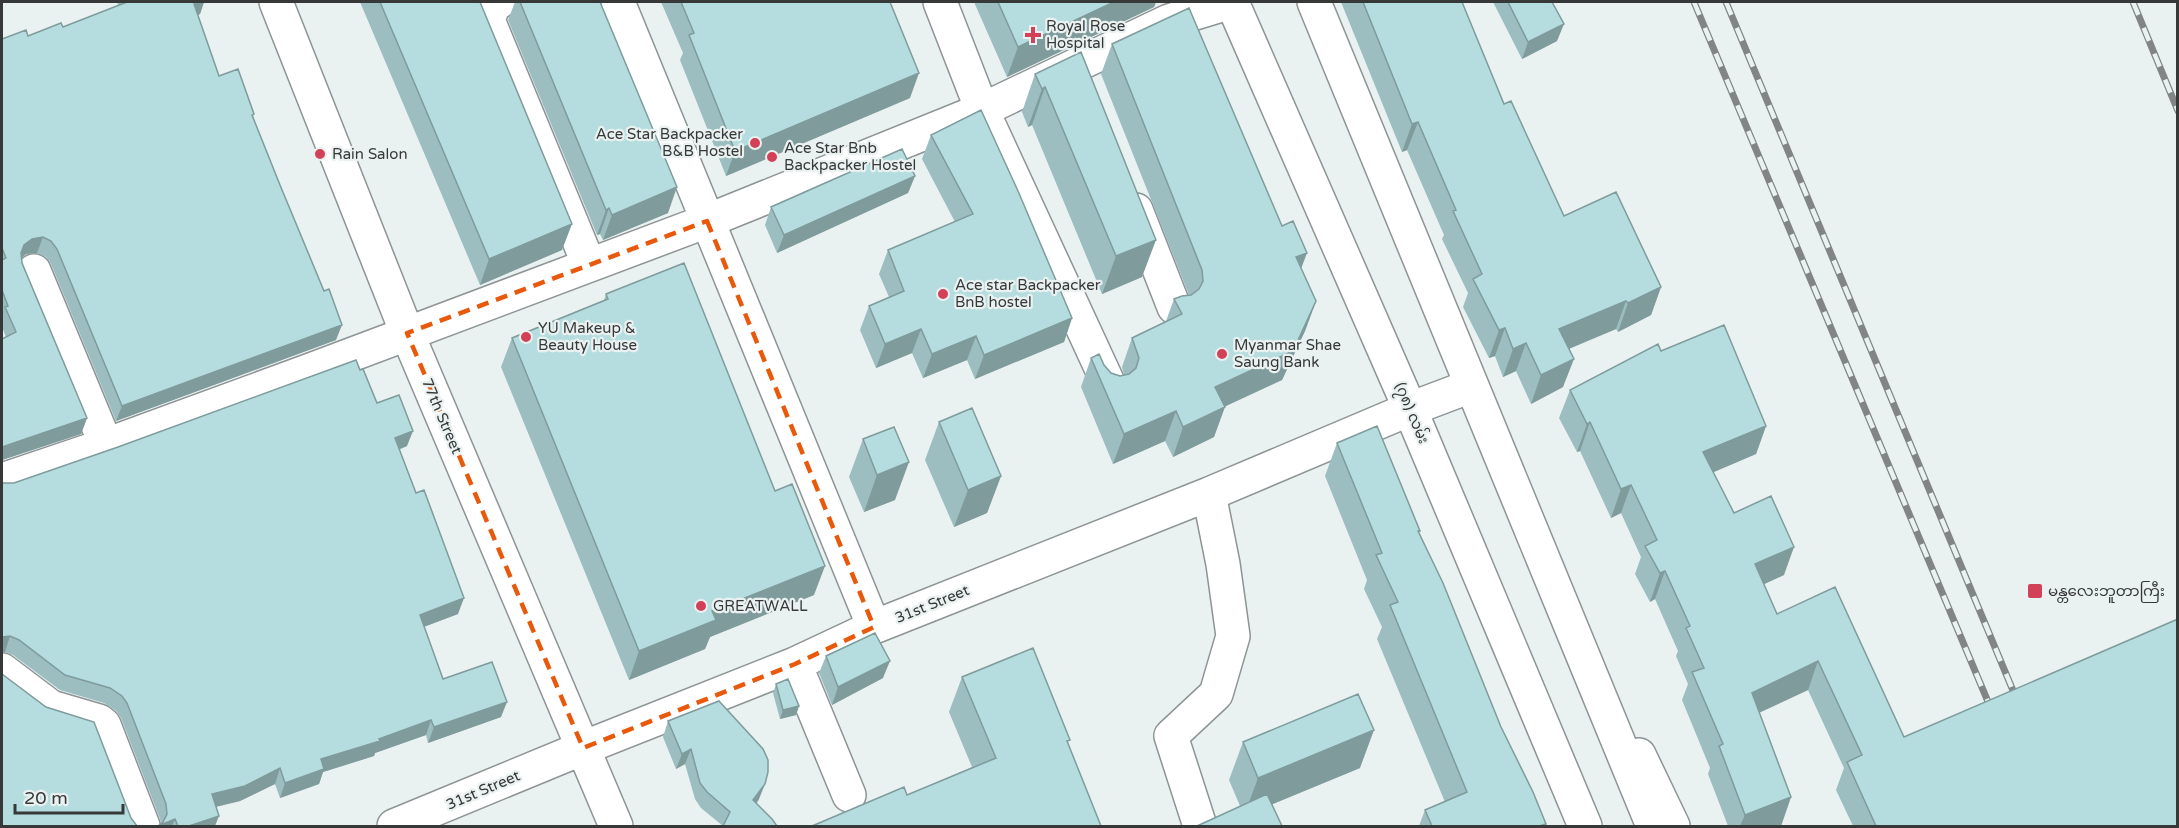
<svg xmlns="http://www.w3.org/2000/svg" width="2179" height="828" font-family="'Varela Round','Noto Sans Myanmar',sans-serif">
	<rect width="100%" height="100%" fill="#eaf1f1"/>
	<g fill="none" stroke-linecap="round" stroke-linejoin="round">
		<g stroke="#8e9495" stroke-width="36">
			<path id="minor" d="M 276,2 L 407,333 L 616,826
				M 499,2 L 494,4 L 488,20 L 589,265
				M 618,2 L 874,627
				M 940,2 L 982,110 L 1110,387
				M 1136,210 L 1174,307
				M 34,271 L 106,445
				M 2,480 L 106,445 L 308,371 L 707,221 L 982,110 L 1169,21 L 1231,2
				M 795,664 L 849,795
				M 2,670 L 51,707 L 99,721 L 104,725 L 143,826
				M 1639,755 L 1673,826
				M 394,826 L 583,748 L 795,664 L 874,627 L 1209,494 L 1410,409 L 1471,386
				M 1200,826 L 1171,736 L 1216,694 L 1233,636 L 1223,564 L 1209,494"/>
		</g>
		<g stroke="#8e9495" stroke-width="36">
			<path id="major" d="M 1232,2 L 1410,409 L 1585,826
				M 1314,2 L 1653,826"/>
		</g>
		<use href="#minor" stroke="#fff" stroke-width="33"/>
		<use href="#major" stroke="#fff" stroke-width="33"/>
		<g stroke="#818585" stroke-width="7">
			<path id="rail" d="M 1694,2 L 1994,716
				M 1726,2 L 2019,705
				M 2133,2 L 2178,111"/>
		</g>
		<use href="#rail" stroke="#eaf1f1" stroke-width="4.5" stroke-dasharray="14" stroke-linecap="butt"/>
	</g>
	<path fill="#9cbec0" d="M 117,2 L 204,2 L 200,14 L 198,15 L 219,76 L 254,114 L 253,117 L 336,340 L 116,421 L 51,264 L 46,257 L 37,253 L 26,254 L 22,258 L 22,263 L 87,418 L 81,434 L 2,460 L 2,339 L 6,337 L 2,327 L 2,39 L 28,36 L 63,27 L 118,5 Z
		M 360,2 L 480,2 L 562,250 L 480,285 Z
		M 515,2 L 600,2 L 668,213 L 603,240 L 600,234 L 597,235 L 508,20 Z
		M 661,2 L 890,2 L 910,98 L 726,176 L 680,60 L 683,53 Z
		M 974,2 L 1156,2 L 1154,7 L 1007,77 Z
		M 1341,2 L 1462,2 L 1504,104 L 1564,216 L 1661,287 L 1651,315 L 1618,332 L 1616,329 L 1569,349 L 1563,387 L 1531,404 L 1516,371 L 1503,377 L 1495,356 L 1489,358 L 1463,307 L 1468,293 L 1442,239 L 1444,235 L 1407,150 L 1402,152 Z
		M 1493,2 L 1552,2 L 1557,41 L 1522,59 Z
		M 1112,44 L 1282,226 L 1316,301 L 1305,331 L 1282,380 L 1224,407 L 1214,437 L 1173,457 L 1165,441 L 1113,464 L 1081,387 L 1091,358 L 1104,365 L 1111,373 L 1120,376 L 1124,375 L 1122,367 L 1132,338 L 1166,321 L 1174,299 L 1189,295 L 1101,74 Z
		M 1081,52 L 1142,277 L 1102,294 L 1032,125 L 1028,127 L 1022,112 L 1035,74 Z
		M 931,135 L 1072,318 L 1064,342 L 975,379 L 967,360 L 923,378 L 912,353 L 876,368 L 860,330 L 869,306 L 889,297 L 879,274 L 888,250 L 955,222 L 922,159 Z
		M 915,176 L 908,193 L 777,253 L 765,225 L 771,207 Z
		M 606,294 L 814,595 L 710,637 L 705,649 L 629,680 L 501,367 L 512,338 L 604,300 Z
		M 1661,351 L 1766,426 L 1756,454 L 1713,472 L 1734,513 L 1784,575 L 1764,584 L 1777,614 L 1904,737 L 2178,826 L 1853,826 L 1836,790 L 1844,768 L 1808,690 L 1759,713 L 1791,797 L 1781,826 L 1728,826 L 1708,774 L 1710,768 L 1682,700 L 1688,684 L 1676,656 L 1678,651 L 1655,599 L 1650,602 L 1635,574 L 1641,557 L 1621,513 L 1611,518 L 1580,451 L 1577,452 L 1559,418 L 1570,390 Z
		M 360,370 L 377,403 L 407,446 L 399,450 L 458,614 L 424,627 L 443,679 L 501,717 L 428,743 L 426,735 L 375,753 L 374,756 L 323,772 L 319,784 L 280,798 L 275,784 L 240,801 L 216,807 L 215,826 L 158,826 L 161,824 L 160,819 L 121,718 L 116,711 L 104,703 L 60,690 L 13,655 L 5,652 L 3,483 L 14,483 Z
		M 939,422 L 1001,476 L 987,513 L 954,527 L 925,460 Z
		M 863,439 L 895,500 L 864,512 L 849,477 Z
		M 1337,443 L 1419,533 L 1501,727 L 1545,826 L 1419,826 L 1425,810 L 1445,802 L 1377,639 L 1382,627 L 1364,589 L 1367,580 L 1325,476 Z
		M 826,656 L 883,678 L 832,705 L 819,673 Z
		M 962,677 L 1069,744 L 907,795 L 972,767 L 949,712 Z
		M 776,684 L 799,706 L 796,715 L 780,719 L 773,693 Z
		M 668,721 L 759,799 L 757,803 L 723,826 L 701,808 L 695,799 L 685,764 L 676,769 L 663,737 Z
		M 1243,742 L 1360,768 L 1272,804 L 1240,806 L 1229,780 Z"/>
	<path fill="#7f9b9c" d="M 199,2 L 204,2 L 200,14 L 188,19 L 194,4 Z
		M 1114,2 L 1156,2 L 1154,7 L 1007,77 L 1018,47 Z
		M 1564,24 L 1557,41 L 1522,59 L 1528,42 Z
		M 919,73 L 910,98 L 726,176 L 735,151 Z
		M 1045,87 L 1032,125 L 1028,127 L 1042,89 Z
		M 1418,122 L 1407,150 L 1402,152 L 1412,124 Z
		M 915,176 L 908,193 L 777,253 L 784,235 Z
		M 677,187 L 668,213 L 603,240 L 612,215 Z
		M 609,208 L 600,234 L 597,235 L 606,210 Z
		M 572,224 L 562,250 L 480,285 L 489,259 Z
		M 43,237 L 37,253 L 26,254 L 19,260 L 24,245 L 32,239 Z
		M 1156,240 L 1142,277 L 1102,294 L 1116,256 Z
		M 1307,253 L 1296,282 L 1296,257 Z
		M 1661,287 L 1651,315 L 1618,332 L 1628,303 Z
		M 1316,301 L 1305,331 L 1282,380 L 1204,416 L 1215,387 Z
		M 1626,301 L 1616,329 L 1549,357 L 1559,329 Z
		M 1072,318 L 1064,342 L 975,379 L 984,355 Z
		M 342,325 L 336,340 L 116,421 L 122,406 Z
		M 1505,328 L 1495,356 L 1489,358 L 1499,330 Z
		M 921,329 L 912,353 L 876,368 L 885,344 Z
		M 976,336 L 967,360 L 923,378 L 932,354 Z
		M 1526,343 L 1516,371 L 1503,377 L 1513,349 Z
		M 1574,359 L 1563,387 L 1531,404 L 1541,375 Z
		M 1225,407 L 1214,437 L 1173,457 L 1183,427 Z
		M 1176,411 L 1165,441 L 1113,464 L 1124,434 Z
		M 87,418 L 81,434 L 2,460 L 2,447 Z
		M 1590,422 L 1580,451 L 1577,452 L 1587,424 Z
		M 1766,426 L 1756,454 L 1693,481 L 1703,452 Z
		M 413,431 L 407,446 L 389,453 L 395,438 Z
		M 909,462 L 895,500 L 864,512 L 877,475 Z
		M 1001,476 L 987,513 L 954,527 L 968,490 Z
		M 1631,485 L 1621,513 L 1611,518 L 1621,489 Z
		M 1794,547 L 1784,575 L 1745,593 L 1755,564 Z
		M 825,566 L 814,595 L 710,637 L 705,649 L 629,680 L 639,651 L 712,611 Z
		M 1665,571 L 1655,599 L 1650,602 L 1660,573 Z
		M 464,598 L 458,614 L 415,630 L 420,615 Z
		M 10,636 L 5,652 L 2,652 L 2,637 Z
		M 890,661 L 883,678 L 832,705 L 838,687 Z
		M 1818,661 L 1808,690 L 1741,721 L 1752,693 Z
		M 507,702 L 501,717 L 428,743 L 434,727 Z
		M 799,706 L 796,715 L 780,719 L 783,710 Z
		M 431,720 L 426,735 L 375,753 L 374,756 L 323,772 L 319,784 L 280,798 L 285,783 L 321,759 Z
		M 1374,730 L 1360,768 L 1244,816 L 1258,778 Z
		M 691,749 L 685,764 L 676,769 L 682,754 Z
		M 280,768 L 275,784 L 240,801 L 206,809 L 212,794 Z
		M 765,784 L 759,799 L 748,815 L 753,800 Z
		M 1791,797 L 1781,826 L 1740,826 L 1745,815 Z
		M 219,816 L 215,826 L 189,826 Z
		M 175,819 L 172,826 L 158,826 Z"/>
	<path fill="#b5dddf" stroke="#7f9b9c" stroke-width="1.5" d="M 127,2 L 199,2 L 194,4 L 219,76 L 238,69 L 254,114 L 252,115 L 280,185 L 324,291 L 329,289 L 342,325 L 122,406 L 57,249 L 51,241 L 43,237 L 32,239 L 24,245 L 21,253 L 22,263 L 87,418 L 2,447 L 2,339 L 16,332 L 5,307 L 8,306 L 2,290 L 2,260 L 6,258 L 2,248 L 2,39 L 26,30 L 28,36 L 61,23 L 63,27 Z
		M 380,2 L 480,2 L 572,224 L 489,259 Z
		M 520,2 L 600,2 L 677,187 L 612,215 L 609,208 L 606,210 Z
		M 681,2 L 890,2 L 919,73 L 735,151 L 689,35 L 694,33 Z
		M 998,2 L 1114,2 L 1018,47 Z
		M 1363,2 L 1462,2 L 1504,104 L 1511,101 L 1564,216 L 1616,192 L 1661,287 L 1628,303 L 1626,301 L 1559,329 L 1574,359 L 1541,375 L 1526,343 L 1513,349 L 1505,328 L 1499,330 L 1473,279 L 1482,274 L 1453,211 L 1456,210 L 1418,122 L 1412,124 Z
		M 1508,2 L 1552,2 L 1564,24 L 1528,42 Z
		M 1189,8 L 1282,226 L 1293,221 L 1307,253 L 1296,257 L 1316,301 L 1293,351 L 1215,387 L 1225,407 L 1183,427 L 1176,411 L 1124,434 L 1091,358 L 1099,354 L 1104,365 L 1111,373 L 1120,376 L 1129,374 L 1136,368 L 1139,358 L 1132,338 L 1182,314 L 1174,299 L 1182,296 L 1191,295 L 1199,289 L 1203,281 L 1202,270 L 1112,44 Z
		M 1081,52 L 1156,240 L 1116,256 L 1045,87 L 1042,89 L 1035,74 Z
		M 981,110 L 1018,191 L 1072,318 L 984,355 L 976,336 L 932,354 L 921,329 L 885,344 L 869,306 L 904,291 L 888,250 L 973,214 L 931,135 Z
		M 902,149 L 915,176 L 784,235 L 771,207 Z
		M 684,263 L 775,491 L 792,484 L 825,566 L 712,611 L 716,620 L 639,651 L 512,338 L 608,299 L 606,294 Z
		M 1724,325 L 1766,426 L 1703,452 L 1734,513 L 1771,496 L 1794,547 L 1755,564 L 1777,614 L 1835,587 L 1904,737 L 2178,619 L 2178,826 L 1876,826 L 1847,762 L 1862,755 L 1818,661 L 1752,693 L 1791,797 L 1745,815 L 1719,746 L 1723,744 L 1692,672 L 1704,668 L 1686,628 L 1690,626 L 1665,571 L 1660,573 L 1645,546 L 1657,540 L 1631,485 L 1621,489 L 1590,422 L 1587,424 L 1570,390 L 1658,344 L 1661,351 Z
		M 356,360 L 360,370 L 363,369 L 377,403 L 399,395 L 413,431 L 395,438 L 416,493 L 424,490 L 464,598 L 420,615 L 443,679 L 492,662 L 507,702 L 434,727 L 431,720 L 379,739 L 380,741 L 321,759 L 324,769 L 285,783 L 280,768 L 245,786 L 212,794 L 219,816 L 189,826 L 178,826 L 175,819 L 158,826 L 163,822 L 167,814 L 166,804 L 127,703 L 122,696 L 110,688 L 65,675 L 19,640 L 10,636 L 2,637 L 2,482 L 3,483 L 14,483 L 118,447 Z
		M 972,408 L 1001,476 L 968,490 L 939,422 Z
		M 1377,426 L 1420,531 L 1418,531 L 1443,583 L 1501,727 L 1533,792 L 1546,824 L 1539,826 L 1432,826 L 1425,810 L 1467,792 L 1390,605 L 1398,602 L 1376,555 L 1382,553 L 1337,443 Z
		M 894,427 L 909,462 L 877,475 L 863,439 Z
		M 875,633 L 890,661 L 838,687 L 826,656 Z
		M 1033,648 L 1070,740 L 1067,741 L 1101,826 L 812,826 L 904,787 L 907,795 L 996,758 L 962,677 Z
		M 2,674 L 46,707 L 94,722 L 131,818 L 137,826 L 139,826 L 2,826 Z
		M 788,679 L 799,706 L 783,710 L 776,684 Z
		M 1358,694 L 1374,730 L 1258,778 L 1243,742 Z
		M 719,701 L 763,749 L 768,760 L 768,772 L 765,784 L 753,800 L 772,819 L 777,826 L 723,826 L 730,812 L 707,792 L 700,783 L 691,749 L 682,754 L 668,721 Z
		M 1267,794 L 1282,826 L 1197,826 Z"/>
	<path fill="none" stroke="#e8590c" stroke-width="4.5" stroke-dasharray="12 8" stroke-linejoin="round" d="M 707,221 L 874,627 L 795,664 L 583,748 L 407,333 Z"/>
	<g fill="#d24157" stroke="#eaf1f1" stroke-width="2">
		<path d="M1030 26h6v6h6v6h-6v6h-6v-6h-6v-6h6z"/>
		<circle cx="755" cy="143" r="6"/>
		<circle cx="320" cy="154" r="6"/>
		<circle cx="772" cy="157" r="6"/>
		<circle cx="943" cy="294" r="6"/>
		<circle cx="526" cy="337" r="6"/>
		<circle cx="1222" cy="354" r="6"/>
		<rect x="2027" y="583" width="16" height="16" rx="3"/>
		<circle cx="701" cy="606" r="6"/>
	</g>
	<g text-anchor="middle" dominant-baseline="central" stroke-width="4.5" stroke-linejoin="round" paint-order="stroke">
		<g font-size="15" fill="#373939" stroke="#eaf1f1" text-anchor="start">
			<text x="1046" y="26">Royal Rose<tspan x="1046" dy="17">Hospital</tspan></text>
			<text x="743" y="134" text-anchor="end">Ace Star Backpacker<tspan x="743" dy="17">B&amp;B Hostel</tspan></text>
			<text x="784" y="148">Ace Star Bnb<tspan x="784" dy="17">Backpacker Hostel</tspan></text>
			<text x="332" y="154">Rain Salon</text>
			<text x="955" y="285">Ace star Backpacker<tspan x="955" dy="17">BnB hostel</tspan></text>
			<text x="538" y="328">YU Makeup &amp;<tspan x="538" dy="17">Beauty House</tspan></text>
			<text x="1234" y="345">Myanmar Shae<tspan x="1234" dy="17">Saung Bank</tspan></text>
			<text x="2048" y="591">မန္တလေးဘူတာကြီး</text>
			<text x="713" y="606">GREATWALL</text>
		</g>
		<g font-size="15" fill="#373939" stroke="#eaf1f1">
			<text transform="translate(1412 413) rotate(67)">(၇၈) လမ်း</text>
			<text transform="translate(442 416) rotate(67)">77th Street</text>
			<text transform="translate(932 604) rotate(-22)">31st Street</text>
			<text transform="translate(483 790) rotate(-23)">31st Street</text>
		</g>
	</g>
	<rect width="2179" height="828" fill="none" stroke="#373939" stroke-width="6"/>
	<path d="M15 804v9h108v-9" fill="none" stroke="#373939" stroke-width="3"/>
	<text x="24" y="804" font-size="18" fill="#373939" stroke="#eaf1f1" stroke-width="4.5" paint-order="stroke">20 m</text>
</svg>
